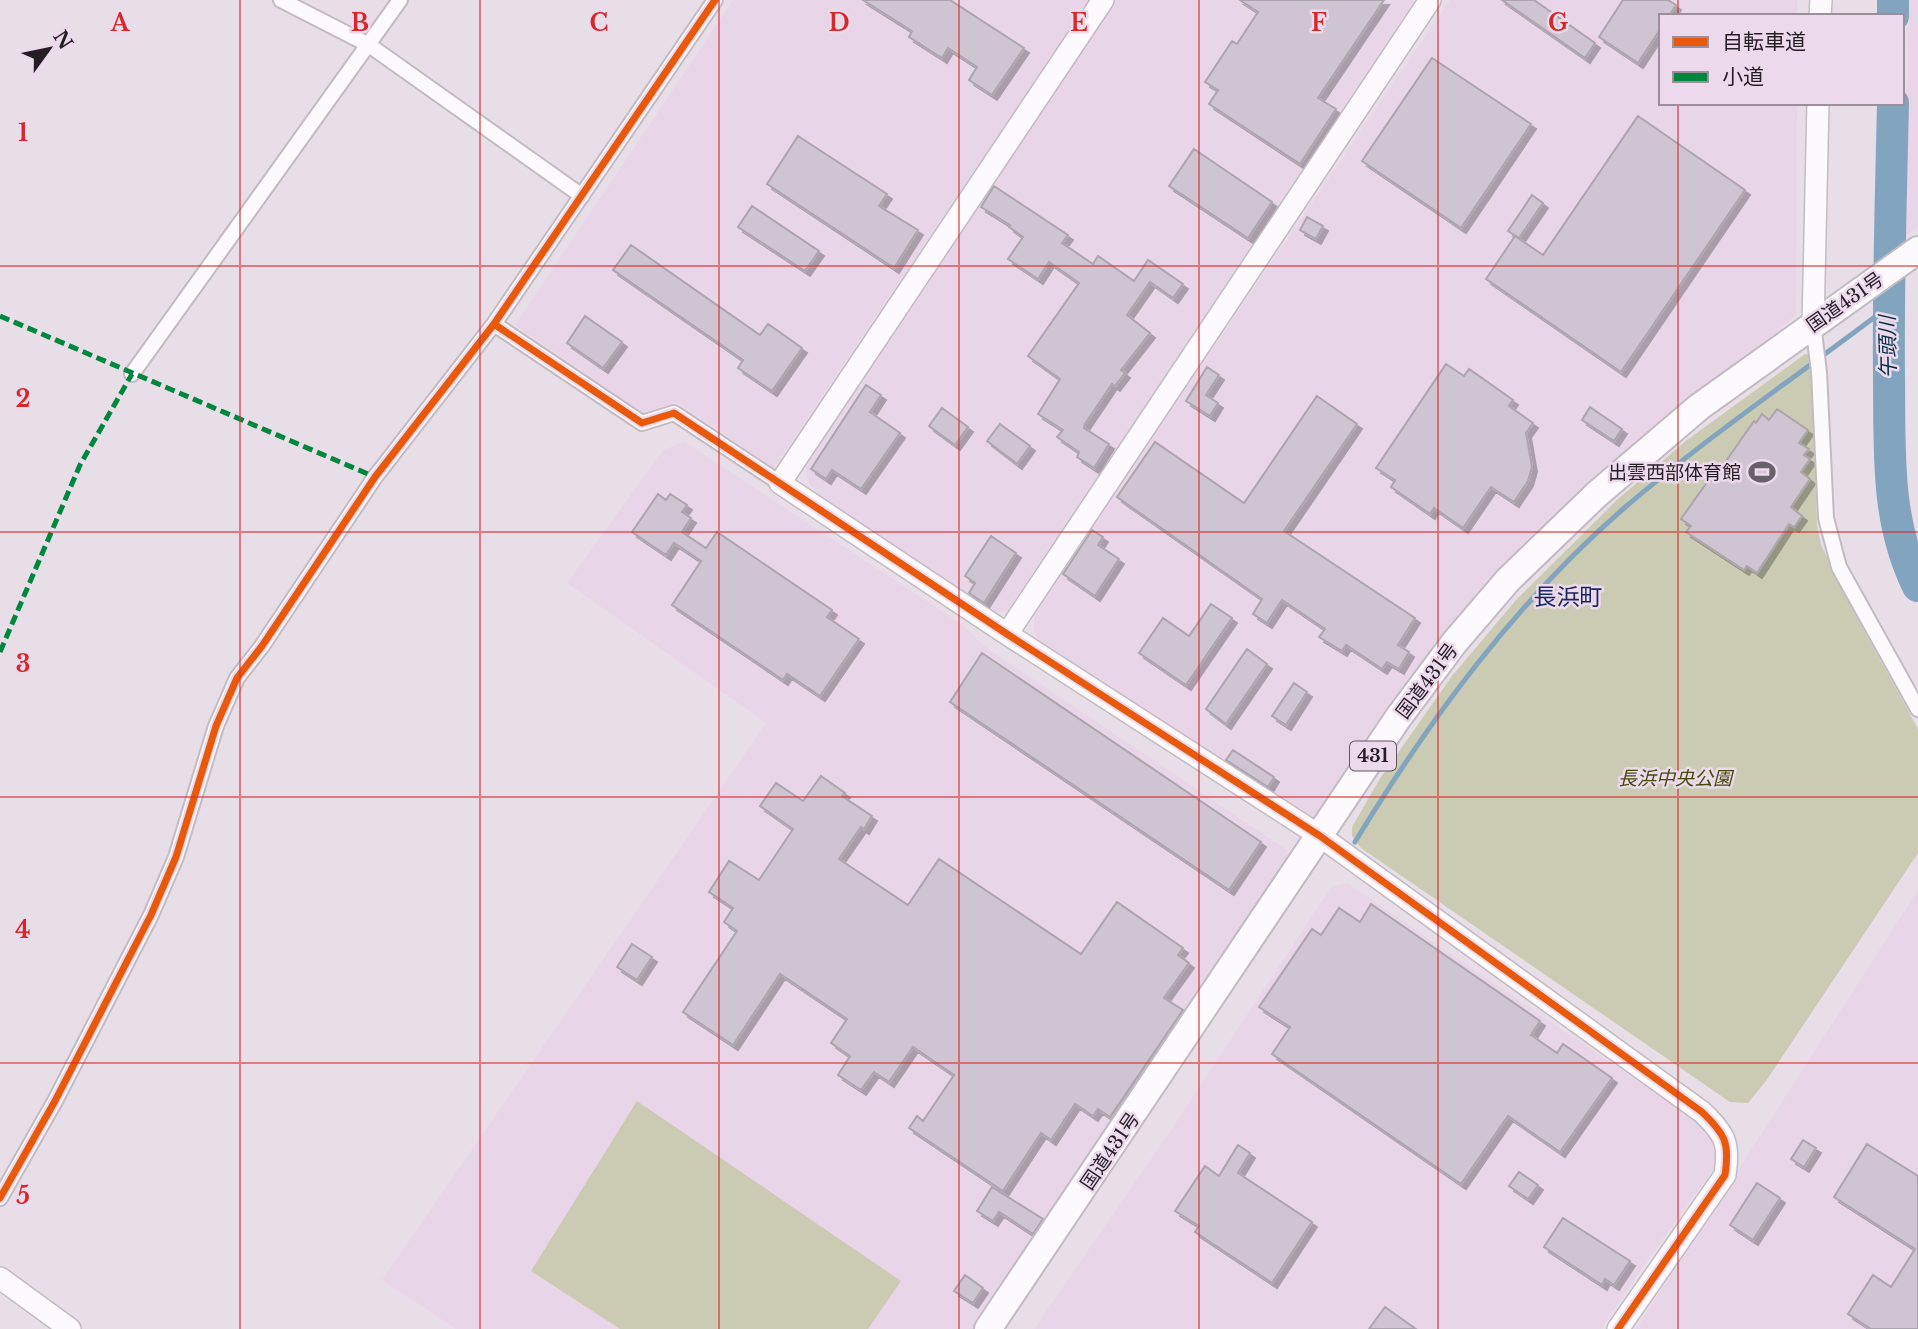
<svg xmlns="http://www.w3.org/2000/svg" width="1918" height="1329" font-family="'Libre Baskerville','Noto Sans JP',serif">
	<defs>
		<filter id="shadow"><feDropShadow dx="5" dy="5" stdDeviation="0" flood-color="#0004"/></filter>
	</defs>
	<rect width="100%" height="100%" fill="#e8dee8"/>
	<path fill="#e8d6e8" d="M 733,0 L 1089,0 L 774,468 L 677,402 L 643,413 L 515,325 Z
		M 1117,0 L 1420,0 L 1016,605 L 1004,612 L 989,613 L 822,498 L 810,485 L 805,472 L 810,456 Z
		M 1450,0 L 1797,0 L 1797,16 L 1661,16 L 1661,103 L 1797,103 L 1796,315 L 1545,529 L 1324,819 L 1305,821 L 1041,647 L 1034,631 L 1034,612 Z
		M 1908,0 L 1918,0 L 1918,227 L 1905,237 Z
		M 685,442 L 963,625 L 984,646 L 1287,850 L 1290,864 L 977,1329 L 456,1329 L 382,1280 L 766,723 L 567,583 L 663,450 Z
		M 1347,883 L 1708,1129 L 1719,1143 L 1719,1157 L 1715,1167 L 1649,1258 L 1601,1329 L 1034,1329 L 1173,1127 L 1332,886 Z
		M 1918,890 L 1918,1329 L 1636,1329 Z"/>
	<path fill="#cbcbb3" d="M 1805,354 L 1811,355 L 1817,526 L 1821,545 L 1855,614 L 1918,729 L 1918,853 L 1766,1081 L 1748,1103 L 1730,1102 L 1361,848 L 1352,836 L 1352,827 L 1381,777 L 1452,676 L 1516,600 L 1618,499 L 1687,440 Z
		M 637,1101 L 901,1281 L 868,1329 L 620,1329 L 531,1271 Z"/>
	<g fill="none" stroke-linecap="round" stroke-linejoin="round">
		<path stroke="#82a4be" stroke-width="5" d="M 1355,842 C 1429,720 1515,603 1623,509 C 1707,437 1800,374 1888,307"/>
		<path stroke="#82a4be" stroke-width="32" d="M 1893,16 L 1893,0
			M 1893,103 C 1891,194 1888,285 1889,376 C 1890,448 1885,520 1918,586"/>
	</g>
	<path fill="#cfc4d1" stroke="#aca5ad" stroke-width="2" filter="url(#shadow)" d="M 863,0 L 950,0 L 1024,48 L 992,95 L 969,80 L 977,67 L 948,48 L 942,58 L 909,37 L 912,31 Z
		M 1240,0 L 1384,0 L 1318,98 L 1336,109 L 1300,164 L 1209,104 L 1218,90 L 1205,82 L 1232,41 L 1237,44 L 1258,12 Z
		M 1502,0 L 1534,0 L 1595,43 L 1585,58 Z
		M 1623,0 L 1668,0 L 1676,5 L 1669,16 L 1661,16 L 1661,28 L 1638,63 L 1599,37 Z
		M 1432,58 L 1531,124 L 1461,228 L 1362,161 Z
		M 1638,116 L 1745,190 L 1621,372 L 1486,279 L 1515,236 L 1543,255 Z
		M 798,136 L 887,194 L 879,206 L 918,230 L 894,268 L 767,184 Z
		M 1194,149 L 1272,202 L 1248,238 L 1169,186 Z
		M 994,186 L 1068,235 L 1062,243 L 1093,264 L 1098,256 L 1134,281 L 1148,260 L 1183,284 L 1173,298 L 1150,282 L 1127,315 L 1150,333 L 1121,370 L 1125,373 L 1115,386 L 1112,384 L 1085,424 L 1084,428 L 1109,444 L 1094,468 L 1077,457 L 1079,452 L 1057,437 L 1063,430 L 1038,414 L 1060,379 L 1028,356 L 1079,283 L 1049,262 L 1038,279 L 1008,259 L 1023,237 L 1009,227 L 1010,225 L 981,207 Z
		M 1532,195 L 1543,203 L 1519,238 L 1508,231 Z
		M 752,206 L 819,251 L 805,271 L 738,227 Z
		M 1307,217 L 1323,226 L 1316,239 L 1300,230 Z
		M 631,245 L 760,335 L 768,324 L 802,348 L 772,391 L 738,368 L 743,360 L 613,270 Z
		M 585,316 L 622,342 L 603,368 L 567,343 Z
		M 1446,364 L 1464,376 L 1469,369 L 1513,400 L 1509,406 L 1533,423 L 1526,433 L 1532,467 L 1528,481 L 1514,502 L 1491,487 L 1463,528 L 1434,508 L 1430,514 L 1391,487 L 1395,480 L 1376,468 Z
		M 1207,367 L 1219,375 L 1206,395 L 1218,403 L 1210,416 L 1186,401 Z
		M 866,385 L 881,395 L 870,412 L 900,433 L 861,489 L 832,470 L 826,479 L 811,469 Z
		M 1317,396 L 1357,424 L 1284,531 L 1415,618 L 1398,645 L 1409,652 L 1399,669 L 1387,662 L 1382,669 L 1346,645 L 1342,651 L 1319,637 L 1325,629 L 1282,600 L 1267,623 L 1253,614 L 1262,599 L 1117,497 L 1155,442 L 1244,503 Z
		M 1590,407 L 1622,429 L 1614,441 L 1582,420 Z
		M 942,408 L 968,427 L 955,445 L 929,426 Z
		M 1777,409 L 1808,430 L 1799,443 L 1809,449 L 1804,455 L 1810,459 L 1801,472 L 1810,479 L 1791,507 L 1802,516 L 1794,527 L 1789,524 L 1757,573 L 1747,566 L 1744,570 L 1686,532 L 1691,526 L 1681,519 L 1710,478 L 1712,481 L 1754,421 L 1756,423 L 1762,414 L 1769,420 Z
		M 1000,424 L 1030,446 L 1017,464 L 987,441 Z
		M 658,494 L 666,500 L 670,494 L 687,505 L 682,512 L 691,518 L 682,532 L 706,548 L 717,532 L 832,610 L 827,617 L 859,639 L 820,696 L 787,674 L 783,680 L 672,605 L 701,561 L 674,543 L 666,555 L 632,532 Z
		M 1092,530 L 1103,537 L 1098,545 L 1119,559 L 1095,596 L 1063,574 Z
		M 991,536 L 1016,553 L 984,603 L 969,593 L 975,583 L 965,576 Z
		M 1211,604 L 1232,618 L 1186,685 L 1139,653 L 1163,618 L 1189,636 Z
		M 1247,649 L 1267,664 L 1226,724 L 1206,709 Z
		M 982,653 L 1261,842 L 1229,890 L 950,702 Z
		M 1294,683 L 1307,692 L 1286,725 L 1272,716 Z
		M 1233,750 L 1274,777 L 1268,787 L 1226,760 Z
		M 821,776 L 845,793 L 842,796 L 872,816 L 864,829 L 861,827 L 839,859 L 908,905 L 939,859 L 1081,954 L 1117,902 L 1183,948 L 1178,955 L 1189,963 L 1164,998 L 1183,1010 L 1110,1117 L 1098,1109 L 1093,1116 L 1075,1104 L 1051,1140 L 1041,1133 L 1003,1191 L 909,1128 L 917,1116 L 923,1121 L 954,1075 L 913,1047 L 889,1082 L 874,1072 L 861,1090 L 838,1075 L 850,1056 L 831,1043 L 847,1019 L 780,974 L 733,1045 L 683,1012 L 737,931 L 724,922 L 733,908 L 709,892 L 729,861 L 759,880 L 793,829 L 760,806 L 776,783 L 803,801 Z
		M 1371,904 L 1540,1021 L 1531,1035 L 1557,1053 L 1563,1044 L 1612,1078 L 1560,1152 L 1508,1116 L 1461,1184 L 1272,1054 L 1290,1027 L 1259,1007 L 1312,929 L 1321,935 L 1339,908 L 1360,922 Z
		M 632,944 L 652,957 L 637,980 L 617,967 Z
		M 1803,1140 L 1816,1148 L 1804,1167 L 1791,1159 Z
		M 1867,1144 L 1918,1176 L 1918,1329 L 1871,1329 L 1848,1314 L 1873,1275 L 1891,1287 L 1915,1249 L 1834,1197 Z
		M 1238,1145 L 1250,1153 L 1238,1173 L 1312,1222 L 1272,1283 L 1195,1232 L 1199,1226 L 1175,1211 L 1205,1166 L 1219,1176 Z
		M 1519,1172 L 1538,1185 L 1528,1199 L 1509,1186 Z
		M 1757,1183 L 1780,1198 L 1753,1240 L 1730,1225 Z
		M 992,1187 L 1043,1219 L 1033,1234 L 999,1212 L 993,1221 L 977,1211 Z
		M 1563,1218 L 1630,1261 L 1614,1285 L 1605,1279 L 1602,1285 L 1544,1247 Z
		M 965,1275 L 983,1288 L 973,1303 L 954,1291 Z
		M 1385,1307 L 1416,1329 L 1369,1329 Z"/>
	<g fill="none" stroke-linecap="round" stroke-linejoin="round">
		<g stroke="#c3bbc3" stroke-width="18">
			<path id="street" d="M 281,0 L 369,45 L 582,196
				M 494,324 L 642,423 L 674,413 L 780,483
				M 1813,324 L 1819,372 L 1826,518 L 1839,567 L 1918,709
				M 132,374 L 400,0
				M 0,1198 L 55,1101 L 151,915 L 176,857 L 216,726 L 237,678 L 262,646 L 375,477 L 494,324 L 715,0"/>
		</g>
		<g stroke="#c3bbc3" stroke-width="24">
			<path id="secondary" d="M 1103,0 L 780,483 L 1007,634 L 1320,836 L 1702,1112 C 1725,1134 1730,1143 1725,1175 L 1618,1329
				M 1820,16 L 1821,0
				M 1813,324 L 1818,103
				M 1007,634 L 1430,0
				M 0,1278 L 70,1329"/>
		</g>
		<g stroke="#c3bbc3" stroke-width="30">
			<path id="highway" d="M 988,1329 L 1398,718 L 1454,643 L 1508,580 L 1596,495 L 1699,407 L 1918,250"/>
		</g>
		<use href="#street" stroke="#fcfafc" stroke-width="14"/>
		<use href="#secondary" stroke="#fcfafc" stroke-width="21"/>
		<use href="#highway" stroke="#fcfafc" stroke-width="26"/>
		<path stroke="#00873e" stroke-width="5" stroke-dasharray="10 5" stroke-linecap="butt" d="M 0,316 L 375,477
			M 0,652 L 80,465 L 132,374"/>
		<g stroke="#ecdaec" stroke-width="11">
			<path id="cycleway" d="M 494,324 L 642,423 L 674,413 L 1007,634 L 1320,836 L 1702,1112 C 1725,1134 1730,1143 1725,1175 L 1618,1329
				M 0,1198 L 55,1101 L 151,915 L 176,857 L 216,726 L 237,678 L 262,646 L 375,477 L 494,324 L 715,0"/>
		</g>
		<use href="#cycleway" stroke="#e8590c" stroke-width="7"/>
	</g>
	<path fill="none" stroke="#d62828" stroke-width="2" stroke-opacity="0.55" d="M 240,0 L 240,1329M 480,0 L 480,1329M 719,0 L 719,1329M 959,0 L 959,1329M 1199,0 L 1199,1329M 1438,0 L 1438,1329M 1678,0 L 1678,16M 1678,103 L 1678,1329M 0,266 L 1918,266M 0,532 L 1918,532M 0,797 L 1918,797M 0,1063 L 1918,1063"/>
	<defs>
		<g id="stadium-bare" transform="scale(2.1)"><path d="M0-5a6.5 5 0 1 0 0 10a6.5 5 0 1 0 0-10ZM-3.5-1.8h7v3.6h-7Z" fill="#696169" stroke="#ecdaec" stroke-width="2.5" paint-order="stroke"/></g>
	</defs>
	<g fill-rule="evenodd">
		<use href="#stadium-bare" x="1762" y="472"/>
	</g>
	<g text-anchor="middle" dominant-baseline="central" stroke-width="5" stroke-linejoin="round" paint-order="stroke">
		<rect fill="#ecdaec" stroke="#605660" stroke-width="2" x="1350" y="741.5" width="46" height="29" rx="5"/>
		<g font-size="18" font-weight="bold" fill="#241d24">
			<text x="1373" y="756">431</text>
		</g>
		<g font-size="19" fill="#241d24" stroke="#ecdaec">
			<text transform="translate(1845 302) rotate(-35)">国道431号</text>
			<text transform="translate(1427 681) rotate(-53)">国道431号</text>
			<text transform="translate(1110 1151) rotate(-56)">国道431号</text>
		</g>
		<g font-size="19" fill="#241d24" stroke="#ecdaec" text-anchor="end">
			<text x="1741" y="472">出雲西部体育館</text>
		</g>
		<g font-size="19" font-style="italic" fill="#444a07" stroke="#ecdaec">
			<text x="1675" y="778">長浜中央公園</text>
		</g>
		<g font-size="21" font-style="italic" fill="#023048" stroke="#ecdaec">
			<text transform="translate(1888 347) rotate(-91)">午頭川</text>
		</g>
		<g font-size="23" fill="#192960" stroke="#ecdaec">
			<text x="1568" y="597">長浜町</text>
		</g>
	</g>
	<g font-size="23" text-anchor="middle" font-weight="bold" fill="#d62828" stroke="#ecdaec" stroke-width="5" stroke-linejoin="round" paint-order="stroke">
		<text x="120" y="31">A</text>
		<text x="360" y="31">B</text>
		<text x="599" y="31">C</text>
		<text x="839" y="31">D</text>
		<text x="1079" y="31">E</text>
		<text x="1319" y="31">F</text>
		<text x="1558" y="31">G</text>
		<text x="23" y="141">1</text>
		<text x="23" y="407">2</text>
		<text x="23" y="672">3</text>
		<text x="23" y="938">4</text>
		<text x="23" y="1204">5</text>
	</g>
	<rect x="1659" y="14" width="245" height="91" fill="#ecdaec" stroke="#9c8e9c" stroke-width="2"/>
	<rect x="1673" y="37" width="35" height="10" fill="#e8590c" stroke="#9c8e9c" stroke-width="2"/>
	<text x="1722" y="49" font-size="21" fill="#241d24">自転車道</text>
	<rect x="1673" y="72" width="35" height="10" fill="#00873e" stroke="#9c8e9c" stroke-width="2"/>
	<text x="1722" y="84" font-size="21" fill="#241d24">小道</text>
	<g transform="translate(49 49) rotate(57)" stroke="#ecdaec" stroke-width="5" paint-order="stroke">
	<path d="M0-5L12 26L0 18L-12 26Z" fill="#241d24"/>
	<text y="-10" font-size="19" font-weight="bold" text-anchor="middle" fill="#241d24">N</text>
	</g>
</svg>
